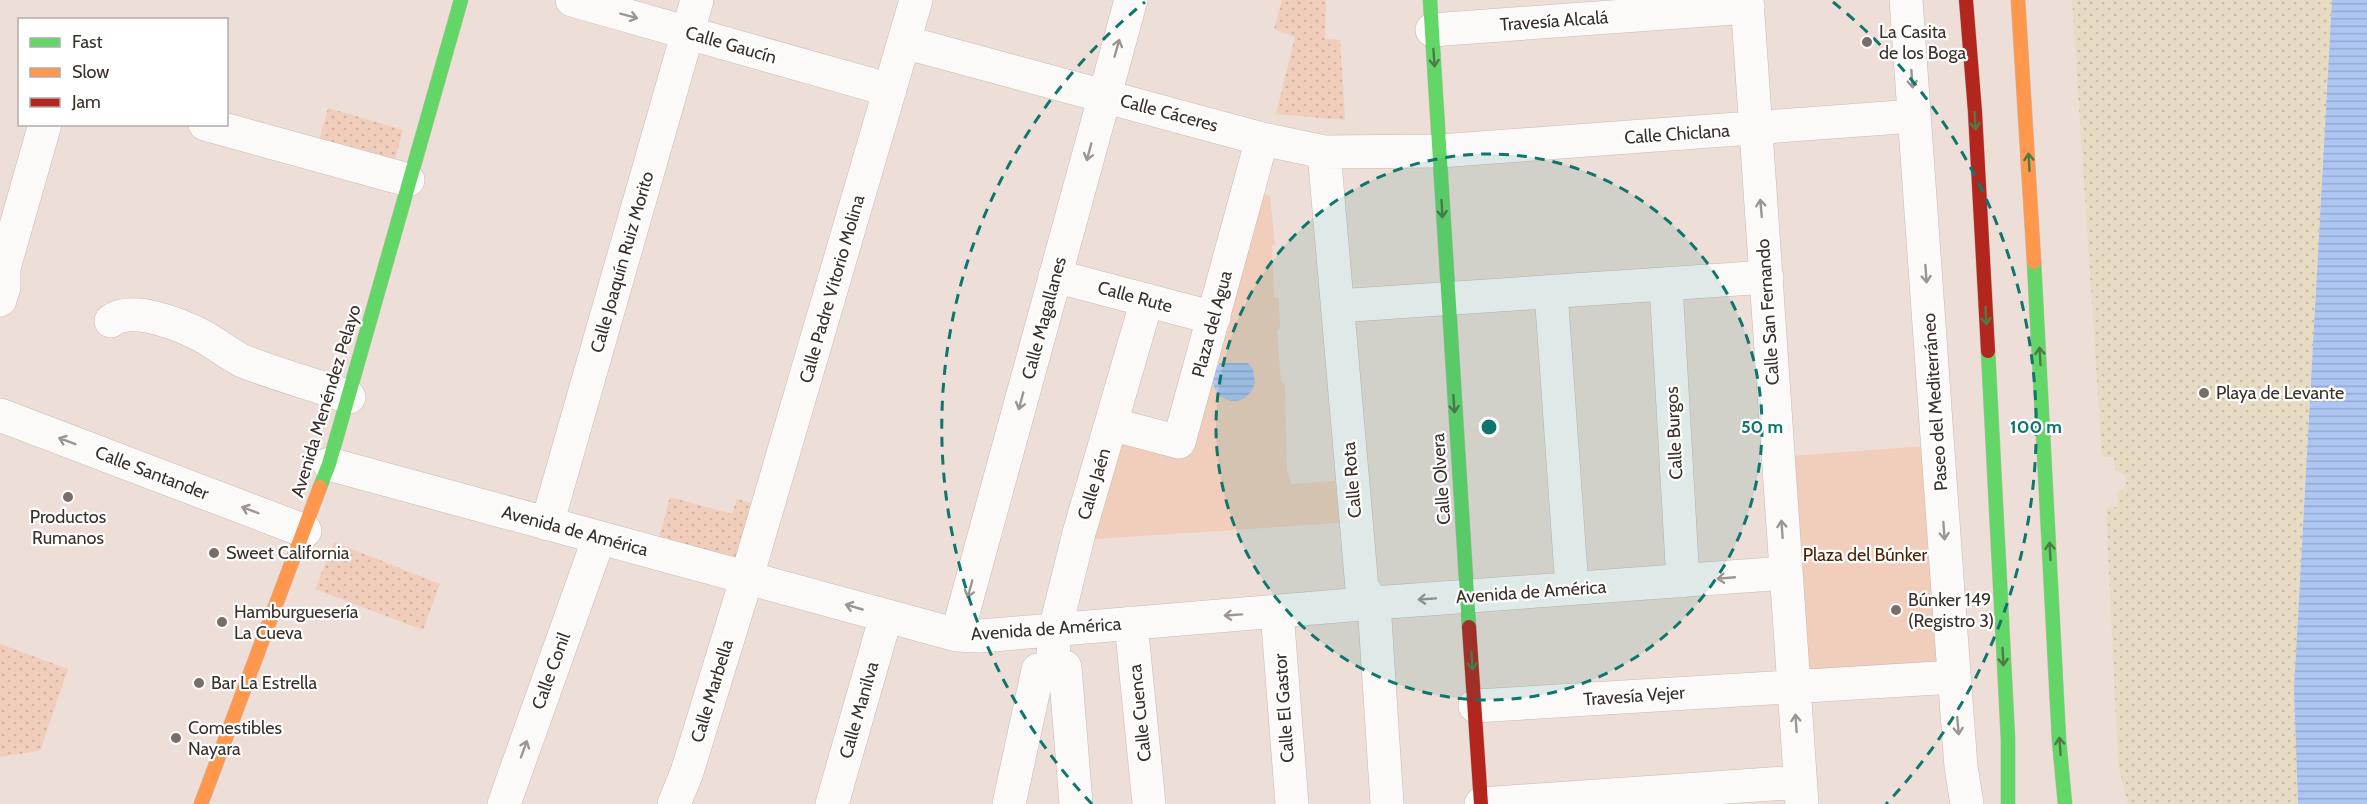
<svg xmlns="http://www.w3.org/2000/svg" width="2367" height="804" font-family="Cabin,sans-serif">
	<defs>
		<pattern id="grass-dots" width="8" height="8" patternUnits="userSpaceOnUse" patternTransform="scale(1.5)"><rect width="8" height="8" fill="#f1cebc"/><path d="M2 2h.1M6 6h.1" fill="none" stroke="#d0b1a2" stroke-width="1.8" stroke-linecap="round"/></pattern>
		<pattern id="sand-dots" width="8" height="8" patternUnits="userSpaceOnUse" patternTransform="scale(1.5)"><rect width="8" height="8" fill="#e7dbc3"/><path d="M2 2h.1M6 6h.1" fill="none" stroke="#c7bca8" stroke-width="1.8" stroke-linecap="round"/></pattern>
		<pattern id="water-rules" width="6" height="5" patternUnits="userSpaceOnUse" patternTransform="scale(1.5)"><rect width="6" height="5" fill="#adc6f2"/><path d="M0 2.5h6" fill="none" stroke="#96aad0"/></pattern>
	</defs>
	<rect width="100%" height="100%" fill="#edded7"/>
	<path fill="url(#grass-dots)" d="M 1282,0 L 1326,0 L 1325,39 L 1340,40 L 1345,120 L 1276,114 L 1295,37 L 1274,29 Z
		M 328,108 L 403,130 L 393,167 L 318,144 Z
		M 670,497 L 732,514 L 737,499 L 751,503 L 736,559 L 659,538 Z
		M 334,542 L 440,584 L 423,630 L 315,589 Z
		M 0,644 L 68,669 L 41,749 L 38,751 L 0,757 Z"/>
	<path fill="url(#sand-dots)" d="M 2072,0 L 2332,0 L 2294,690 L 2298,804 L 2128,804 L 2118,763 L 2106,508 L 2118,507 L 2117,492 L 2124,489 L 2127,480 L 2124,474 L 2115,470 L 2114,457 L 2102,457 Z"/>
	<path fill="#f1cebc" d="M 1244,189 L 1270,196 L 1275,244 L 1272,247 L 1274,296 L 1279,299 L 1280,327 L 1277,332 L 1281,381 L 1285,385 L 1287,470 L 1291,484 L 1335,481 L 1340,523 L 1080,540 L 1106,418 L 1176,436 Z
		M 1939,445 L 1954,677 L 1793,686 L 1777,457 Z"/>
	<path fill="url(#water-rules)" d="M 2332,0 L 2367,0 L 2367,804 L 2298,804 L 2294,690 Z
		M 1220,363 L 1248,363 L 1253,369 L 1255,383 C 1243,420 1195,393 1220,363 Z"/>
	<g fill="none" stroke-linecap="round" stroke-linejoin="round">
		<g stroke="#c7bbb5" stroke-width="34">
			<path id="street" d="M 572,0 L 890,90
				M 1747,0 L 1802,804
				M 1906,0 L 1949,606 L 1961,767 L 1967,804
				M 1432,30 L 1748,7
				M 904,42 L 1262,139 L 1324,152 L 1439,151 L 1914,116
				M 205,124 L 408,180
				M 1324,152 L 1362,588 L 1374,603 L 1387,804
				M 1055,276 L 1214,318
				M 1666,285 L 1683,581
				M 1551,292 L 1572,588
				M 0,300 L 4,287 L 4,268 L 45,124
				M 1337,306 L 1767,277
				M 111,321 C 132,304 184,326 206,338 C 219,346 231,356 245,362 C 279,375 315,385 349,397
				M 0,415 L 305,531
				M 1111,424 L 1179,442 L 1262,139
				M 329,464 L 957,635 L 981,636 L 1374,603 L 1785,573
				M 547,524 L 697,0
				M 1277,612 L 1292,804
				M 1131,623 L 1149,804
				M 957,635 L 1131,0
				M 1052,669 L 1065,667 L 1076,804
				M 1475,706 L 1954,677
				M 504,804 L 599,538
				M 674,804 L 687,772 L 747,577 L 916,0
				M 832,804 L 886,616
				M 1009,804 L 1038,670 L 1052,669 L 1055,630 L 1079,533 L 1147,300
				M 1481,804 L 1800,782"/>
		</g>
		<g stroke="#c7bbb5" stroke-width="15">
			<path id="fast" d="M 1430,0 L 1469,627
				M 2034,262 L 2059,740 L 2065,804
				M 1988,351 L 2008,739 L 2008,804
				M 320,487 L 329,464 L 461,0"/>
		</g>
		<g stroke="#c7bbb5" stroke-width="15">
			<path id="slow" d="M 2018,0 L 2034,262
				M 201,804 L 320,487"/>
		</g>
		<g stroke="#c7bbb5" stroke-width="15">
			<path id="jam" d="M 1966,0 L 1975,112 L 1988,351
				M 1469,627 L 1481,804"/>
		</g>
		<use href="#street" stroke="#fcfaf9" stroke-width="33"/>
		<use href="#fast" stroke="#63d668" stroke-width="14"/>
		<use href="#slow" stroke="#ff974d" stroke-width="14"/>
		<use href="#jam" stroke="#b3261e" stroke-width="14"/>
	</g>
	<defs><path id="oneway-shaft" d="M-6 0H5M1.5-3L5.5 0L1.5 3" fill="none" stroke-width="1.6" stroke-linecap="round" stroke-linejoin="round" transform="scale(1.5)"/></defs>
	<g stroke="#9c9592">
		<use href="#oneway-shaft" transform="translate(629 16) rotate(15)"/>
		<use href="#oneway-shaft" transform="translate(1117 48) rotate(-74)"/>
		<use href="#oneway-shaft" transform="translate(1912 79) rotate(86)"/>
		<use href="#oneway-shaft" transform="translate(1089 152) rotate(105)"/>
		<use href="#oneway-shaft" transform="translate(1761 208) rotate(-95)"/>
		<use href="#oneway-shaft" transform="translate(1926 274) rotate(86)"/>
		<use href="#oneway-shaft" transform="translate(1021 401) rotate(105)"/>
		<use href="#oneway-shaft" transform="translate(67 441) rotate(-159)"/>
		<use href="#oneway-shaft" transform="translate(250 510) rotate(-159)"/>
		<use href="#oneway-shaft" transform="translate(1782 529) rotate(-94)"/>
		<use href="#oneway-shaft" transform="translate(1944 531) rotate(86)"/>
		<use href="#oneway-shaft" transform="translate(1726 578) rotate(175)"/>
		<use href="#oneway-shaft" transform="translate(970 589) rotate(105)"/>
		<use href="#oneway-shaft" transform="translate(1427 599) rotate(176)"/>
		<use href="#oneway-shaft" transform="translate(854 607) rotate(-164)"/>
		<use href="#oneway-shaft" transform="translate(1233 615) rotate(176)"/>
		<use href="#oneway-shaft" transform="translate(1796 723) rotate(-94)"/>
		<use href="#oneway-shaft" transform="translate(1958 726) rotate(85)"/>
		<use href="#oneway-shaft" transform="translate(524 749) rotate(-70)"/>
	</g>
	<g stroke="#4d7b46">
		<use href="#oneway-shaft" transform="translate(1434 58) rotate(86)"/>
		<use href="#oneway-shaft" transform="translate(1975 121) rotate(87)"/>
		<use href="#oneway-shaft" transform="translate(2029 162) rotate(-93)"/>
		<use href="#oneway-shaft" transform="translate(1442 209) rotate(87)"/>
		<use href="#oneway-shaft" transform="translate(1986 316) rotate(87)"/>
		<use href="#oneway-shaft" transform="translate(2040 356) rotate(-93)"/>
		<use href="#oneway-shaft" transform="translate(1454 404) rotate(86)"/>
		<use href="#oneway-shaft" transform="translate(2050 551) rotate(-93)"/>
		<use href="#oneway-shaft" transform="translate(2003 657) rotate(87)"/>
		<use href="#oneway-shaft" transform="translate(1472 661) rotate(86)"/>
		<use href="#oneway-shaft" transform="translate(2060 746) rotate(-94)"/>
	</g>
	<circle cx="1489" cy="427" r="273" fill="#0f766e" fill-opacity=".12"/>
	<g fill="none" stroke="#0f766e" stroke-width="3" stroke-dasharray="10 8">
		<circle cx="1489" cy="427" r="273"/>
		<path d="M1092 804A547 547 0 0 1 1145 2M1833 2A547 547 0 0 1 1886 804"/>
	</g>
	<g fill="#796d67" stroke="#fff" stroke-width="2">
		<circle cx="1867" cy="42" r="6"/>
		<circle cx="2204" cy="393" r="6"/>
		<circle cx="68" cy="497" r="6"/>
		<circle cx="214" cy="553" r="6"/>
		<circle cx="1896" cy="610" r="6"/>
		<circle cx="222" cy="622" r="6"/>
		<circle cx="199" cy="683" r="6"/>
		<circle cx="176" cy="738" r="6"/>
	</g>
	<g text-anchor="middle" dominant-baseline="central" stroke-width="4.5" stroke-linejoin="round" paint-order="stroke">
		<g font-size="18" fill="#3b302a" stroke="#fff">
			<text transform="translate(1554 21) rotate(-4)">Travesía Alcalá</text>
			<text transform="translate(731 45) rotate(16)">Calle Gaucín</text>
			<text transform="translate(1169 113) rotate(15)">Calle Cáceres</text>
			<text transform="translate(1677 134) rotate(-4)">Calle Chiclana</text>
			<text transform="translate(622 262) rotate(-74)">Calle Joaquín Ruiz Morito</text>
			<text transform="translate(832 289) rotate(-74)">Calle Padre Vitorio Molina</text>
			<text transform="translate(1135 297) rotate(15)">Calle Rute</text>
			<text transform="translate(1768 312) rotate(-94)">Calle San Fernando</text>
			<text transform="translate(1044 318) rotate(-75)">Calle Magallanes</text>
			<text transform="translate(1212 324) rotate(-75)">Plaza del Agua</text>
			<text transform="translate(326 401) rotate(-73)">Avenida Menéndez Pelayo</text>
			<text transform="translate(1935 402) rotate(-94)">Paseo del Mediterráneo</text>
			<text transform="translate(1674 433) rotate(-93)">Calle Burgos</text>
			<text transform="translate(152 473) rotate(21)">Calle Santander</text>
			<text transform="translate(1441 479) rotate(-94)">Calle Olvera</text>
			<text transform="translate(1352 480) rotate(-95)">Calle Rota</text>
			<text transform="translate(1094 484) rotate(-73)">Calle Jaén</text>
			<text transform="translate(575 531) rotate(15)">Avenida de América</text>
			<text transform="translate(1531 592) rotate(-4)">Avenida de América</text>
			<text transform="translate(1046 629) rotate(-4)">Avenida de América</text>
			<text transform="translate(551 671) rotate(-70)">Calle Conil</text>
			<text transform="translate(712 691) rotate(-73)">Calle Marbella</text>
			<text transform="translate(1634 696) rotate(-4)">Travesía Vejer</text>
			<text transform="translate(1284 708) rotate(-94)">Calle El Gastor</text>
			<text transform="translate(859 710) rotate(-74)">Calle Manilva</text>
			<text transform="translate(1140 713) rotate(-96)">Calle Cuenca</text>
		</g>
		<g font-size="18" fill="#3b302a" stroke="#fff" text-anchor="start">
			<text x="1879" y="32">La Casita<tspan x="1879" dy="21">de los Boga</tspan></text>
			<text x="2216" y="393">Playa de Levante</text>
			<text x="68" y="517" text-anchor="middle">Productos<tspan x="68" dy="21">Rumanos</tspan></text>
			<text x="226" y="553">Sweet California</text>
			<text x="1908" y="600">Búnker 149<tspan x="1908" dy="21">(Registro 3)</tspan></text>
			<text x="234" y="612">Hamburguesería<tspan x="234" dy="21">La Cueva</tspan></text>
			<text x="211" y="683">Bar La Estrella</text>
			<text x="188" y="728">Comestibles<tspan x="188" dy="21">Nayara</tspan></text>
		</g>
		<g font-size="18" fill="#4e2002" stroke="#fff">
			<text x="1865" y="555">Plaza del Búnker</text>
		</g>
	</g>
	<circle cx="1489" cy="427" r="9" fill="#0f766e" stroke="#fff" stroke-width="3"/>
	<g font-size="18" text-anchor="middle" font-weight="bold" fill="#0f766e" stroke="#fff" stroke-width="4.5" stroke-linejoin="round" paint-order="stroke">
		<text x="1762" y="433">50 m</text>
		<text x="2036" y="433">100 m</text>
	</g>
	<rect x="18" y="18" width="210" height="108" fill="#ffffff" stroke="#b1acaa" stroke-width="1.5"/>
	<rect x="30" y="38" width="30" height="9" fill="#63d668" stroke="#b1acaa" stroke-width="1.5"/>
	<text x="72" y="48" font-size="18" fill="#3b302a">Fast</text>
	<rect x="30" y="68" width="30" height="9" fill="#ff974d" stroke="#b1acaa" stroke-width="1.5"/>
	<text x="72" y="78" font-size="18" fill="#3b302a">Slow</text>
	<rect x="30" y="98" width="30" height="9" fill="#b3261e" stroke="#b1acaa" stroke-width="1.5"/>
	<text x="72" y="108" font-size="18" fill="#3b302a">Jam</text>
</svg>
